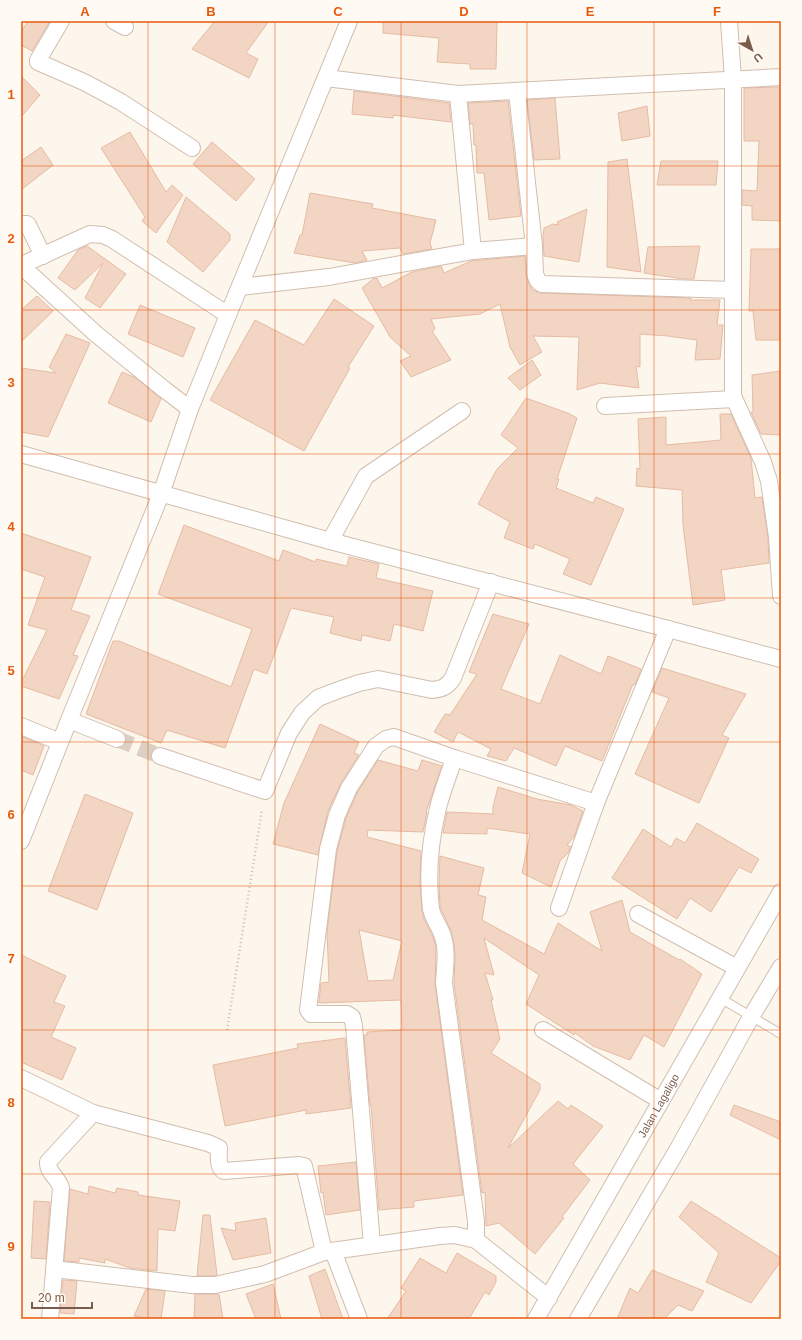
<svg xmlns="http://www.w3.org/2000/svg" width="802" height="1340" font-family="Helvetica,sans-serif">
	<rect width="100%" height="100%" fill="#fdf6ec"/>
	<path fill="#f3d5c3" stroke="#e6bba3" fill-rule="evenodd" d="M 28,21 L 50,21 L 32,51 L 21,45 L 21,32 Z
		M 215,21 L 269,21 L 246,53 L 258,59 L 249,78 L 192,49 Z
		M 383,21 L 497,21 L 496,69 L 470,69 L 470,64 L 437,62 L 439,38 L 383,33 Z
		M 21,76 L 40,95 L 21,117 Z
		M 781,87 L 781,221 L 752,220 L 752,206 L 742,205 L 742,190 L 757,191 L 759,141 L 744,141 L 744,88 Z
		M 354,91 L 449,103 L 451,122 L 393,115 L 393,118 L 352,114 Z
		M 555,98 L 560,159 L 534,160 L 527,100 Z
		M 508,101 L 521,216 L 489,220 L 484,173 L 477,173 L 476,145 L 474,145 L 473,124 L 470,124 L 468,103 Z
		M 647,106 L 650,136 L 622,141 L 618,113 Z
		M 130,132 L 166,192 L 172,185 L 183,195 L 156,233 L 142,221 L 145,217 L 101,148 Z
		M 212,142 L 255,179 L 236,201 L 193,164 Z
		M 41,147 L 53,165 L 21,190 L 21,161 Z
		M 627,159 L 641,272 L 607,267 L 608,162 Z
		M 661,161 L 718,161 L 716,185 L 657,185 Z
		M 310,193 L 373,204 L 372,208 L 436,220 L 430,243 L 432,249 L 403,254 L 400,248 L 362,251 L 367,260 L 355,263 L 294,253 L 300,235 L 302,235 Z
		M 186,197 L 230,234 L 230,240 L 203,272 L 167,242 Z
		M 587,209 L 579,262 L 544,256 L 543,237 L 544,228 L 553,224 L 558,225 L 557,222 Z
		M 87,246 L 126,274 L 100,308 L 85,298 L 103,263 L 75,290 L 58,278 L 78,250 Z
		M 700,246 L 694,279 L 683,279 L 644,273 L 648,247 Z
		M 751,249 L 781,249 L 781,340 L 756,340 L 753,311 L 749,311 Z
		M 525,256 L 526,275 L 532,290 L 541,293 L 691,298 L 690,300 L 720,300 L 717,325 L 723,325 L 720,359 L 695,360 L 697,340 L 668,336 L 640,334 L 640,367 L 636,366 L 639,388 L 600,383 L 577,390 L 579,337 L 533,336 L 542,352 L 520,365 L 510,347 L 500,304 L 480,314 L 431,319 L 435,329 L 432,331 L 451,360 L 411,377 L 400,361 L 411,356 L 390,337 L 362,288 L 373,279 L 377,278 L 382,288 L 412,272 L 441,266 L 444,273 L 471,261 Z
		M 37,296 L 53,311 L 21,342 L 21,310 Z
		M 334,299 L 374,326 L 348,367 L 350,368 L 304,451 L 210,400 L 255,320 L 304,345 Z
		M 140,305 L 195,328 L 183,357 L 128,334 Z
		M 66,334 L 90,343 L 48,437 L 21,432 L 21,368 L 56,373 L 49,367 Z
		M 532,360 L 541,375 L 520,390 L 508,378 Z
		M 781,371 L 781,435 L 761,434 L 751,412 L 753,412 L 752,375 Z
		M 122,372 L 136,378 L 161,399 L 151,422 L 108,403 Z
		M 526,398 L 570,414 L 577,418 L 557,479 L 559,479 L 556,488 L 593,503 L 596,497 L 624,509 L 591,585 L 563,574 L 570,559 L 535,544 L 533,549 L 504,538 L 510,522 L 478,504 L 497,469 L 518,448 L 501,435 Z
		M 720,414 L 731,414 L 751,458 L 755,498 L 762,497 L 768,538 L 769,563 L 721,570 L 725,600 L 693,605 L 683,525 L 682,490 L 636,486 L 637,468 L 640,469 L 638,419 L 666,417 L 666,445 L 721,440 Z
		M 184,525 L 279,561 L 283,550 L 316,562 L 316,559 L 347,566 L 349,557 L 379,564 L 376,578 L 433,591 L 423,631 L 394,624 L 390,641 L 362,635 L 361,641 L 330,633 L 334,617 L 291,608 L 267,674 L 254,669 L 225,748 L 167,730 L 161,743 L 86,714 L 113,641 L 119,641 L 231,687 L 252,629 L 158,594 Z
		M 21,533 L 91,557 L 71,610 L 90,616 L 73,655 L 78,656 L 59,699 L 21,686 L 21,683 L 47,630 L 28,625 L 45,577 L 21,569 Z
		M 493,614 L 529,624 L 501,689 L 540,704 L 560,655 L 601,674 L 608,656 L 641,669 L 635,685 L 633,684 L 602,761 L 565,746 L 556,766 L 514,748 L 506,761 L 487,756 L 491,749 L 458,732 L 453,742 L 434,732 L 445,714 L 450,715 L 477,674 L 469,672 Z
		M 662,668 L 746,694 L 722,735 L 729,738 L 699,803 L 635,774 L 669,698 L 652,692 Z
		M 320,724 L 359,742 L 354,753 L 359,755 L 341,783 L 328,811 L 318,855 L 273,844 L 284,803 Z
		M 21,736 L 44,746 L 33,775 L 21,770 Z
		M 378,760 L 418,771 L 422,760 L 442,766 L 426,812 L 427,812 L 423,832 L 368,830 L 367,837 L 421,851 L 420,884 L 422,910 L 424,919 L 433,937 L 436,947 L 435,984 L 463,1195 L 414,1201 L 414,1207 L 379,1210 L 371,1105 L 370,1106 L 364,1035 L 367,1035 L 367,1032 L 402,1030 L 401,1000 L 319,1003 L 319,1001 L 321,983 L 329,982 L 327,932 L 337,851 L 346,818 L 357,793 ZM 359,930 L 402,941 L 393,980 L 368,981 Z
		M 498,787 L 537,799 L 571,805 L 583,811 L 574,837 L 567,845 L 571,847 L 568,853 L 560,861 L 551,887 L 522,873 L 530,834 L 487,828 L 487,834 L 443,833 L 447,812 L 493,814 L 493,807 Z
		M 85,794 L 133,813 L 97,910 L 48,891 Z
		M 697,823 L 759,859 L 751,873 L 739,867 L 711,912 L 690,898 L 677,919 L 612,878 L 643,829 L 671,847 L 676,838 L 685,843 Z
		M 440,856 L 484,868 L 478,895 L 486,897 L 482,920 L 544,954 L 558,923 L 602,951 L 590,912 L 622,900 L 630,932 L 679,960 L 680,959 L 702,974 L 664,1047 L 644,1035 L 630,1060 L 593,1046 L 575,1033 L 574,1035 L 526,1004 L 539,975 L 484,938 L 494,975 L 485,973 L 493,1000 L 491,1000 L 500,1039 L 491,1053 L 540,1084 L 540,1090 L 508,1148 L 558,1101 L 568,1109 L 571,1105 L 603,1126 L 573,1164 L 590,1180 L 562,1217 L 564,1218 L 535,1254 L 499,1223 L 486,1226 L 485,1192 L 482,1193 L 454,983 L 455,958 L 454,944 L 451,931 L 440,907 L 439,883 Z
		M 21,955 L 66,976 L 54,1002 L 65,1006 L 51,1037 L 76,1048 L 62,1080 L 21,1062 Z
		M 345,1038 L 351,1108 L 306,1114 L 306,1110 L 225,1126 L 213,1065 L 298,1048 L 297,1044 Z
		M 734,1105 L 781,1122 L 781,1140 L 730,1115 Z
		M 356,1162 L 360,1210 L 326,1215 L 323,1192 L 321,1193 L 318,1166 Z
		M 89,1186 L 115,1193 L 117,1188 L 138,1192 L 138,1195 L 180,1201 L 175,1231 L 158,1229 L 157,1271 L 130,1268 L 105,1259 L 105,1263 L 79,1258 L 79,1262 L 64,1261 L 70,1189 L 88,1194 Z
		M 34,1201 L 50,1202 L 46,1259 L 31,1258 Z
		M 691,1201 L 781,1258 L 781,1261 L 751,1303 L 706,1282 L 719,1253 L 679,1217 Z
		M 203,1215 L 210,1215 L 217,1275 L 214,1276 L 197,1276 Z
		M 266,1218 L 271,1253 L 233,1260 L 221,1228 L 236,1231 L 235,1223 Z
		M 457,1253 L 496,1276 L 496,1282 L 489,1295 L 485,1292 L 469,1319 L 387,1319 L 406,1291 L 401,1288 L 420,1258 L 446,1273 Z
		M 325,1269 L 343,1319 L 322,1319 L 309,1276 Z
		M 652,1270 L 704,1291 L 692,1311 L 678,1305 L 664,1319 L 617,1319 L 630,1288 L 638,1293 Z
		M 63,1280 L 77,1281 L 74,1314 L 60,1313 Z
		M 273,1284 L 281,1319 L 256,1319 L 246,1294 Z
		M 146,1289 L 165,1291 L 161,1319 L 149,1319 L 134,1316 Z
		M 195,1294 L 219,1294 L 223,1319 L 194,1319 Z"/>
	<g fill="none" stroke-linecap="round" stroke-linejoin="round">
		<path stroke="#dcd0c4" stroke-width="16" stroke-dasharray="16 8" stroke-linecap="butt" d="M 117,739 L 160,756"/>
		<g stroke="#d1beb0" stroke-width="10">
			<path id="service" d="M 720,998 L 781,1034"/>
		</g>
		<g stroke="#d1beb0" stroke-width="18">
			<g id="minor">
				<path d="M 61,21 L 38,60 L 38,62 L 86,83 L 121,102 L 192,148"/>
				<path d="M 114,21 L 125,27"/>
				<path d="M 729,21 L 733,80 L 733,396 L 763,462 L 769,481 L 777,537 L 781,596"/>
				<path d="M 326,78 L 458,94"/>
				<path d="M 517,92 L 534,246 L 535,274 L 538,281 L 542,284 L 733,290"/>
				<path d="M 21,224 L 27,224 L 28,225 L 43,256"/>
				<path d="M 473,251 L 458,94 L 781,77"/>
				<path d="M 240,287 L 329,277 L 473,251 L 534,246"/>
				<path d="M 605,406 L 734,399"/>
				<path d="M 190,409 L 165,390 L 96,334 L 29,273 L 25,268 L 24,264 L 90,234 L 103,235 L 112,239 L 228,315"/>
				<path d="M 21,454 L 330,541 L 668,629 L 781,659"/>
				<path d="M 330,541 L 366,476 L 462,411"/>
				<path d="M 69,720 L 117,739"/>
				<path d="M 21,726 L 60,742"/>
				<path d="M 160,756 L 265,791 L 289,733 L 302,713 L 318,698 L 336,691 L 359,683 L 378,679 L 432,690 C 442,689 447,687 453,678 L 491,582"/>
				<path d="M 454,758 C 449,775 442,791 438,808 C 430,841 427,875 431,909 C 433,919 439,925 442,934 C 448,949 445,967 444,983 L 476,1221 L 476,1240 L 549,1298"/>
				<path d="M 21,841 L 69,720 L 161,494 L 190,409 L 228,315 L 349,21"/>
				<path d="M 559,908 L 596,803 L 668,629"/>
				<path d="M 638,914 L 737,968"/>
				<path d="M 543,1030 L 661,1101"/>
				<path d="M 21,1078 L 93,1113 L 208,1143 L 219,1148 C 219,1156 217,1167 224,1171 L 299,1165 L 304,1166 L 324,1252 L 265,1274 L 215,1285 L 192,1285 L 54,1269"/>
				<path d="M 372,1245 L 354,1026 L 352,1017 L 347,1014 L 311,1014 L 308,1010 L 328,849 L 337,815 L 349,788 L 376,746 L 386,739 L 394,737 L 454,758 L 596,803"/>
				<path d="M 333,1251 L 359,1319"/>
				<path d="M 324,1252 L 440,1236 L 455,1235 L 476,1240"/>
				<path d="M 50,1319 L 61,1188 C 59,1178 47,1173 48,1162 L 93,1113"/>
				<path id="s1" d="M 536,1319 L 781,892"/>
				<path d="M 578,1319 L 679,1147 L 751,1017 L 781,967"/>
			</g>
		</g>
		<path stroke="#d9b8a5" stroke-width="2.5" stroke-dasharray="1 3" stroke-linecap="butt" d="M 227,1030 L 262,809"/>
		<use href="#service" stroke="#fff" stroke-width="8"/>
		<use href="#minor" stroke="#fff" stroke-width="16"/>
	</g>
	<path fill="none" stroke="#e8590c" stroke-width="1" stroke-opacity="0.55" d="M 148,21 L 148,1319M 275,21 L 275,1319M 401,21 L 401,1319M 527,21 L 527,1319M 654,21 L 654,1319M 21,166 L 781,166M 21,310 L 781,310M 21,454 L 781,454M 21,598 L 781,598M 21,742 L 781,742M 21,886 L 781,886M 21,1030 L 781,1030M 21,1174 L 781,1174"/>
	<g text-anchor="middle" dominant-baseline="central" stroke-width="3" stroke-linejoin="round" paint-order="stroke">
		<g font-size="11" fill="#7a5c4d" stroke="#fffaf3">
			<text stroke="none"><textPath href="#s1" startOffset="246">Jalan Lagaligo</textPath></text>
		</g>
	</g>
	<rect width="802" height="1340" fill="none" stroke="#fffaf3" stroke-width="44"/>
	<g transform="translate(752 50) rotate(141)" stroke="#fffaf3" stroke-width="3" paint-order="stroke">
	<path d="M0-3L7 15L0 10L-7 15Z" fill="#7a5c4d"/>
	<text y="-6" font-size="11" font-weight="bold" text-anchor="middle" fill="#7a5c4d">U</text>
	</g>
	<path d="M32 1302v6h60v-6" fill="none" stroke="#7a5c4d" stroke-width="2"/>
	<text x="38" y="1302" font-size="12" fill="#7a5c4d" stroke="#fffaf3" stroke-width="3" paint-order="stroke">20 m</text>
	<rect x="22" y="22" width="758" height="1296" fill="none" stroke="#e8590c" stroke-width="1.5"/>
	<g font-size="13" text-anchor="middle" font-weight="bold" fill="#e8590c">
		<text x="85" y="16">A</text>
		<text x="211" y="16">B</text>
		<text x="338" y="16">C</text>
		<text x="464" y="16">D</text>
		<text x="590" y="16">E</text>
		<text x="717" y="16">F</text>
		<text x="11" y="99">1</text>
		<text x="11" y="243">2</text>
		<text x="11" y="387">3</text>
		<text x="11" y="531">4</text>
		<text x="11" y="675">5</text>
		<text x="11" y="819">6</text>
		<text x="11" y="963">7</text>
		<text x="11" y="1107">8</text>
		<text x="11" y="1251">9</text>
	</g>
</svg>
